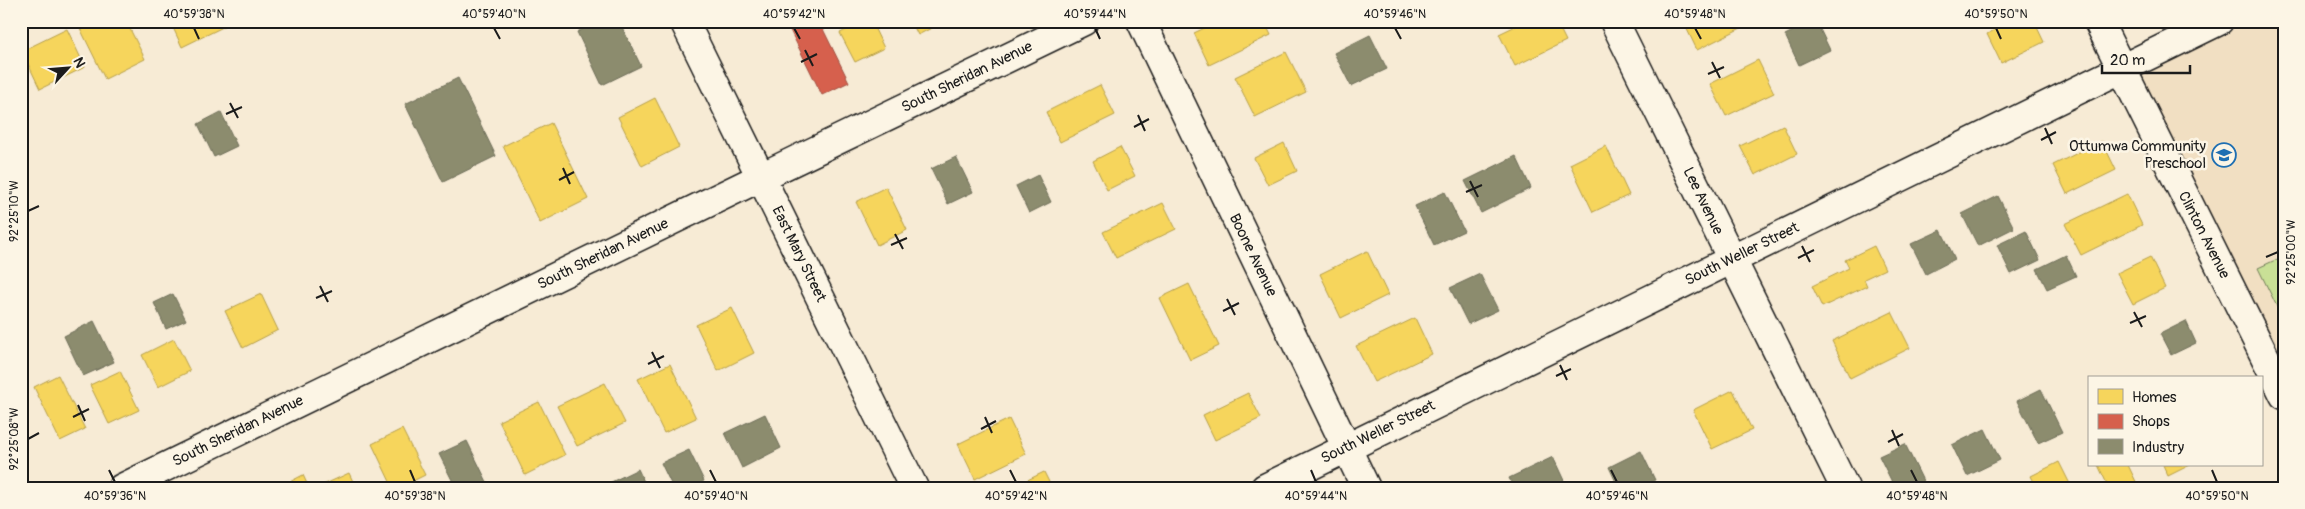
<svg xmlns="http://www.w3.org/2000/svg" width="2305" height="509" font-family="Pangolin,sans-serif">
	<rect width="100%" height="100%" fill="#f7ebd5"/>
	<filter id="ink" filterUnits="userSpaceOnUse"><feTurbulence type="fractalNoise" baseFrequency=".02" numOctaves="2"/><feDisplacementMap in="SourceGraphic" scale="10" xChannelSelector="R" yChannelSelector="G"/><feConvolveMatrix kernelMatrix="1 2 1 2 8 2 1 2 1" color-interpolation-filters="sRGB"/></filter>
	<g filter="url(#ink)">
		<path fill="#f1dfc2" d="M 2219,21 L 2284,21 L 2284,395 L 2122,69 Z"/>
		<path fill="#c9e096" stroke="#727e59" d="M 2284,256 L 2284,321 L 2258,268 Z"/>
		<path fill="#f6d55c" stroke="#b59e49" d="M 83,21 L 126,21 L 145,59 L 105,79 L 78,24 Z
			M 170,21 L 222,21 L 225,26 L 182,47 Z
			M 864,21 L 871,21 L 884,48 L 855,62 L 840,33 Z
			M 911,21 L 945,21 L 918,35 Z
			M 1219,21 L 1264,21 L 1271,35 L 1209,65 L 1194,33 Z
			M 1526,21 L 1556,21 L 1566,41 L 1515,66 L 1499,34 Z
			M 1683,21 L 1750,21 L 1751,23 L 1697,50 Z
			M 2012,21 L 2034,21 L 2044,42 L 2001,63 L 1987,34 Z
			M 67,29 L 85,67 L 40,89 L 22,51 Z
			M 1286,52 L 1306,92 L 1255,117 L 1235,77 Z
			M 1758,60 L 1774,93 L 1726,116 L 1710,84 Z
			M 1100,85 L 1115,115 L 1060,142 L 1046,112 Z
			M 655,98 L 679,147 L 642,166 L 618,117 Z
			M 551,123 L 588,199 L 540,223 L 503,146 Z
			M 1783,125 L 1797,154 L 1755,175 L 1740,146 Z
			M 2102,141 L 2116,170 L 2067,194 L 2053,165 Z
			M 1284,143 L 1297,171 L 1268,185 L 1254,158 Z
			M 1606,146 L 1629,195 L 1593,212 L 1570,164 Z
			M 1120,147 L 1135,176 L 1107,190 L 1093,161 Z
			M 886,187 L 907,230 L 877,245 L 856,202 Z
			M 2127,194 L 2142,225 L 2081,255 L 2065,224 Z
			M 1163,203 L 1176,229 L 1116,258 L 1103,232 Z
			M 1874,246 L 1885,269 L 1864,279 L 1867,286 L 1822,307 L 1812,286 L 1849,268 L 1845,260 Z
			M 1367,251 L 1388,295 L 1341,318 L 1320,274 Z
			M 2150,257 L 2165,288 L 2133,304 L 2117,273 Z
			M 1189,284 L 1219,346 L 1190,360 L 1160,298 Z
			M 261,294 L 278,330 L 243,348 L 225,311 Z
			M 732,308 L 754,353 L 718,371 L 696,325 Z
			M 1892,312 L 1910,348 L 1850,378 L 1832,341 Z
			M 1415,318 L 1432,354 L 1374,382 L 1356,346 Z
			M 174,339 L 190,371 L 158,387 L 142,355 Z
			M 670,364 L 696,418 L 664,433 L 638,379 Z
			M 120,371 L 139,410 L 109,424 L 90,385 Z
			M 58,375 L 85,429 L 60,441 L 34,387 Z
			M 605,383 L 625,423 L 577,446 L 557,406 Z
			M 1733,390 L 1752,430 L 1712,449 L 1693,410 Z
			M 1248,393 L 1261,418 L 1215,440 L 1203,415 Z
			M 539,402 L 565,455 L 525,475 L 499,421 Z
			M 1009,419 L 1026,454 L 975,479 L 958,444 Z
			M 402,429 L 425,475 L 399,488 L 393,488 L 372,444 Z
			M 2059,462 L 2072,488 L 2037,488 L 2031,476 Z
			M 2098,465 L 2128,465 L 2139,488 L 2109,488 Z
			M 2163,465 L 2190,465 L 2168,476 Z
			M 1044,472 L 1052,488 L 1011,488 Z
			M 349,473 L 356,488 L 322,488 L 321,486 Z
			M 303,475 L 309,488 L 278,488 Z"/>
		<path fill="#d6604d" stroke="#9e4c3e" d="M 808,21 L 819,21 L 849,82 L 822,95 L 790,30 Z"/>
		<path fill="#8c8c6e" stroke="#6a6a55" d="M 599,21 L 619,21 L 641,66 L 602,85 L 577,32 Z
			M 1813,21 L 1816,21 L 1830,50 L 1799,65 L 1785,35 Z
			M 1370,35 L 1387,69 L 1351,86 L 1334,53 Z
			M 458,78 L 496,156 L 443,182 L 405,104 Z
			M 221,112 L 237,146 L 214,157 L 198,124 Z
			M 1516,156 L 1531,188 L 1481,213 L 1465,181 Z
			M 956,157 L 973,192 L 948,204 L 931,169 Z
			M 1038,175 L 1051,202 L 1029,213 L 1016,186 Z
			M 1445,192 L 1464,231 L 1434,245 L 1415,206 Z
			M 1998,196 L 2014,228 L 1978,246 L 1962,214 Z
			M 1941,230 L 1955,259 L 1926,274 L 1911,244 Z
			M 2026,231 L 2040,260 L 2011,274 L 1997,245 Z
			M 2066,255 L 2076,276 L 2047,289 L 2037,269 Z
			M 1480,274 L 1498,310 L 1468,324 L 1450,288 Z
			M 173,294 L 186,320 L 166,329 L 154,303 Z
			M 94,321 L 114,362 L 83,376 L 64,336 Z
			M 2186,321 L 2196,343 L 2171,355 L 2160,334 Z
			M 2041,389 L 2062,432 L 2038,443 L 2017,401 Z
			M 765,414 L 781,448 L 742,468 L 725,433 Z
			M 1985,429 L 2000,460 L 1967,476 L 1952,445 Z
			M 467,441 L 490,488 L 456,488 L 439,454 Z
			M 1905,444 L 1926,487 L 1924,488 L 1895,488 L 1879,456 Z
			M 689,450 L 704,481 L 690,488 L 673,488 L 661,463 Z
			M 1641,451 L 1655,480 L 1639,488 L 1619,488 L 1609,467 Z
			M 1553,457 L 1567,487 L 1514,488 L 1509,478 Z
			M 638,469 L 647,488 L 601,488 L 601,487 Z"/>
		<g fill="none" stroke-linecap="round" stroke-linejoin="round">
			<g stroke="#1c1c1c" stroke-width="31">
				<path id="minor" d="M 1141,21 L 1366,488
					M 1614,21 L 1845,488
					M 2098,21 L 2284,395
					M 122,488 L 761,177
					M 1265,488 L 2219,21"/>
			</g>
			<g stroke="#1c1c1c" stroke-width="31">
				<path id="tertiary" d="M 761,177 L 1084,21"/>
			</g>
			<g stroke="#1c1c1c" stroke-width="31">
				<path id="secondary" d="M 684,21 L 914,488"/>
			</g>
			<use href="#minor" stroke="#fcf5e5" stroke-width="28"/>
			<use href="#tertiary" stroke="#fcf5e5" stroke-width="28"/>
			<use href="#secondary" stroke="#fcf5e5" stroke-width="28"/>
		</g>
	</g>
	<path fill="none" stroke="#1c1c1c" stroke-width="2" d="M 194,28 L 199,39M 494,28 L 500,39M 794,28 L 800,39M 1095,28 L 1100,39M 1395,28 L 1401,39M 1695,28 L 1701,39M 1996,28 L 2001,39M 805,50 L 813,66M 801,62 L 817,54M 1712,62 L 1720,78M 1708,74 L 1724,67M 230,103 L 238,118M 226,114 L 242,107M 1138,115 L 1145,131M 1134,127 L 1149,119M 2045,128 L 2052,144M 2041,140 L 2056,132M 563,168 L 570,184M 559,180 L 574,172M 1470,181 L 1478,197M 1466,192 L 1482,185M 28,211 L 39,206M 895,234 L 903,249M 891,245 L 907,238M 1802,246 L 1810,262M 2266,257 L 2278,252M 1798,258 L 1814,250M 320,286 L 328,302M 316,298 L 332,291M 1227,299 L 1235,315M 1223,311 L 1239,303M 2134,312 L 2142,327M 2130,323 L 2146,316M 652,352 L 660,368M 648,364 L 664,356M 1560,365 L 1567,380M 1556,376 L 1571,369M 78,405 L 85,421M 73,417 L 89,409M 985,417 L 992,433M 981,429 L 996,421M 1892,430 L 1899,446M 28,439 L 39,433M 1888,442 L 1903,434M 109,470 L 115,482M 410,470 L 415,482M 710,470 L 716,482M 1010,470 L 1016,482M 1311,470 L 1316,482M 1611,470 L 1617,482M 1911,470 L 1917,482M 2212,470 L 2217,482"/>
	<defs>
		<g id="school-ring" transform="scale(1.25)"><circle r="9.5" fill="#fcf5e5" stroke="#1f6fb2" stroke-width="1.5"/><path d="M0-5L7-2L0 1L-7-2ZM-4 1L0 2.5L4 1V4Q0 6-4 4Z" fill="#1f6fb2"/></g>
	</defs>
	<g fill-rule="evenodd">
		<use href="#school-ring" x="2224" y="155"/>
	</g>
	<g text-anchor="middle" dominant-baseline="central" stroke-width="5" stroke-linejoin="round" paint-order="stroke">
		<g font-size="15" fill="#1c1c1c" stroke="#fcf5e5">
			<text transform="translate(967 77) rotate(-26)">South Sheridan Avenue</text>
			<text transform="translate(1703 201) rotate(64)">Lee Avenue</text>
			<text transform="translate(2204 235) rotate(63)">Clinton Avenue</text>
			<text transform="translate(603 254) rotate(-26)">South Sheridan Avenue</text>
			<text transform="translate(799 254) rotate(64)">East Mary Street</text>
			<text transform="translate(1742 254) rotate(-26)">South Weller Street</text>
			<text transform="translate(1253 255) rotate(64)">Boone Avenue</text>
			<text transform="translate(238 431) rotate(-26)">South Sheridan Avenue</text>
			<text transform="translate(1378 432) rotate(-26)">South Weller Street</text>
		</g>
		<g font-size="15" fill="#1c1c1c" stroke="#fcf5e5" text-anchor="end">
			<text x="2206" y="146">Ottumwa Community<tspan x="2206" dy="17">Preschool</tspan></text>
		</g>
	</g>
	<rect width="2305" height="509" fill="none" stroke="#fcf5e5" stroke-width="55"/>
	<rect x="2088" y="376" width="175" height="90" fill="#fcf5e5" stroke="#a29e95"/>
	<rect x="2098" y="389" width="25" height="15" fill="#f6d55c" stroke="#a29e95"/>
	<text x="2132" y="402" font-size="15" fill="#1c1c1c">Homes</text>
	<rect x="2098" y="414" width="25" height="15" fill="#d6604d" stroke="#a29e95"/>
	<text x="2132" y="426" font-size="15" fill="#1c1c1c">Shops</text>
	<rect x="2098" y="439" width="25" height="15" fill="#8c8c6e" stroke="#a29e95"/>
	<text x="2132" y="452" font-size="15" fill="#1c1c1c">Industry</text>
	<g transform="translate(68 68) rotate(64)" stroke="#fcf5e5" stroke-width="4" paint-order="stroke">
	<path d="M0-4L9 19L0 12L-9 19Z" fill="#1c1c1c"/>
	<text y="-8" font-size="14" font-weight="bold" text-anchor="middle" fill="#1c1c1c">N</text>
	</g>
	<path d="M2102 65v8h88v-8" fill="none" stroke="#1c1c1c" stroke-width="2.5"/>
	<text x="2110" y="65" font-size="15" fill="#1c1c1c" stroke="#fcf5e5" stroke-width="4" paint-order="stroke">20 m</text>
	<rect x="28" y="28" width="2250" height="454" fill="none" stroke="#1c1c1c" stroke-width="2"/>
	<g font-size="12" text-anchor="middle" fill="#1c1c1c">
		<text x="194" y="18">40°59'38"N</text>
		<text x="494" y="18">40°59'40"N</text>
		<text x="794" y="18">40°59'42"N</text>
		<text x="1095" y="18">40°59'44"N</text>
		<text x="1395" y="18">40°59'46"N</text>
		<text x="1695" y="18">40°59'48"N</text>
		<text x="1996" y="18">40°59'50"N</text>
		<text transform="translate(14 211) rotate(-90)" y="4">92°25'10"W</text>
		<text transform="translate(2291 252) rotate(-90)" y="4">92°25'00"W</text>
		<text transform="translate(14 439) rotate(-90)" y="4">92°25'08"W</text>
		<text x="115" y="500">40°59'36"N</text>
		<text x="415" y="500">40°59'38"N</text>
		<text x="716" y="500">40°59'40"N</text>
		<text x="1016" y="500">40°59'42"N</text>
		<text x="1316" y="500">40°59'44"N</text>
		<text x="1617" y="500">40°59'46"N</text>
		<text x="1917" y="500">40°59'48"N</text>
		<text x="2217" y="500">40°59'50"N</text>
	</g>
</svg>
